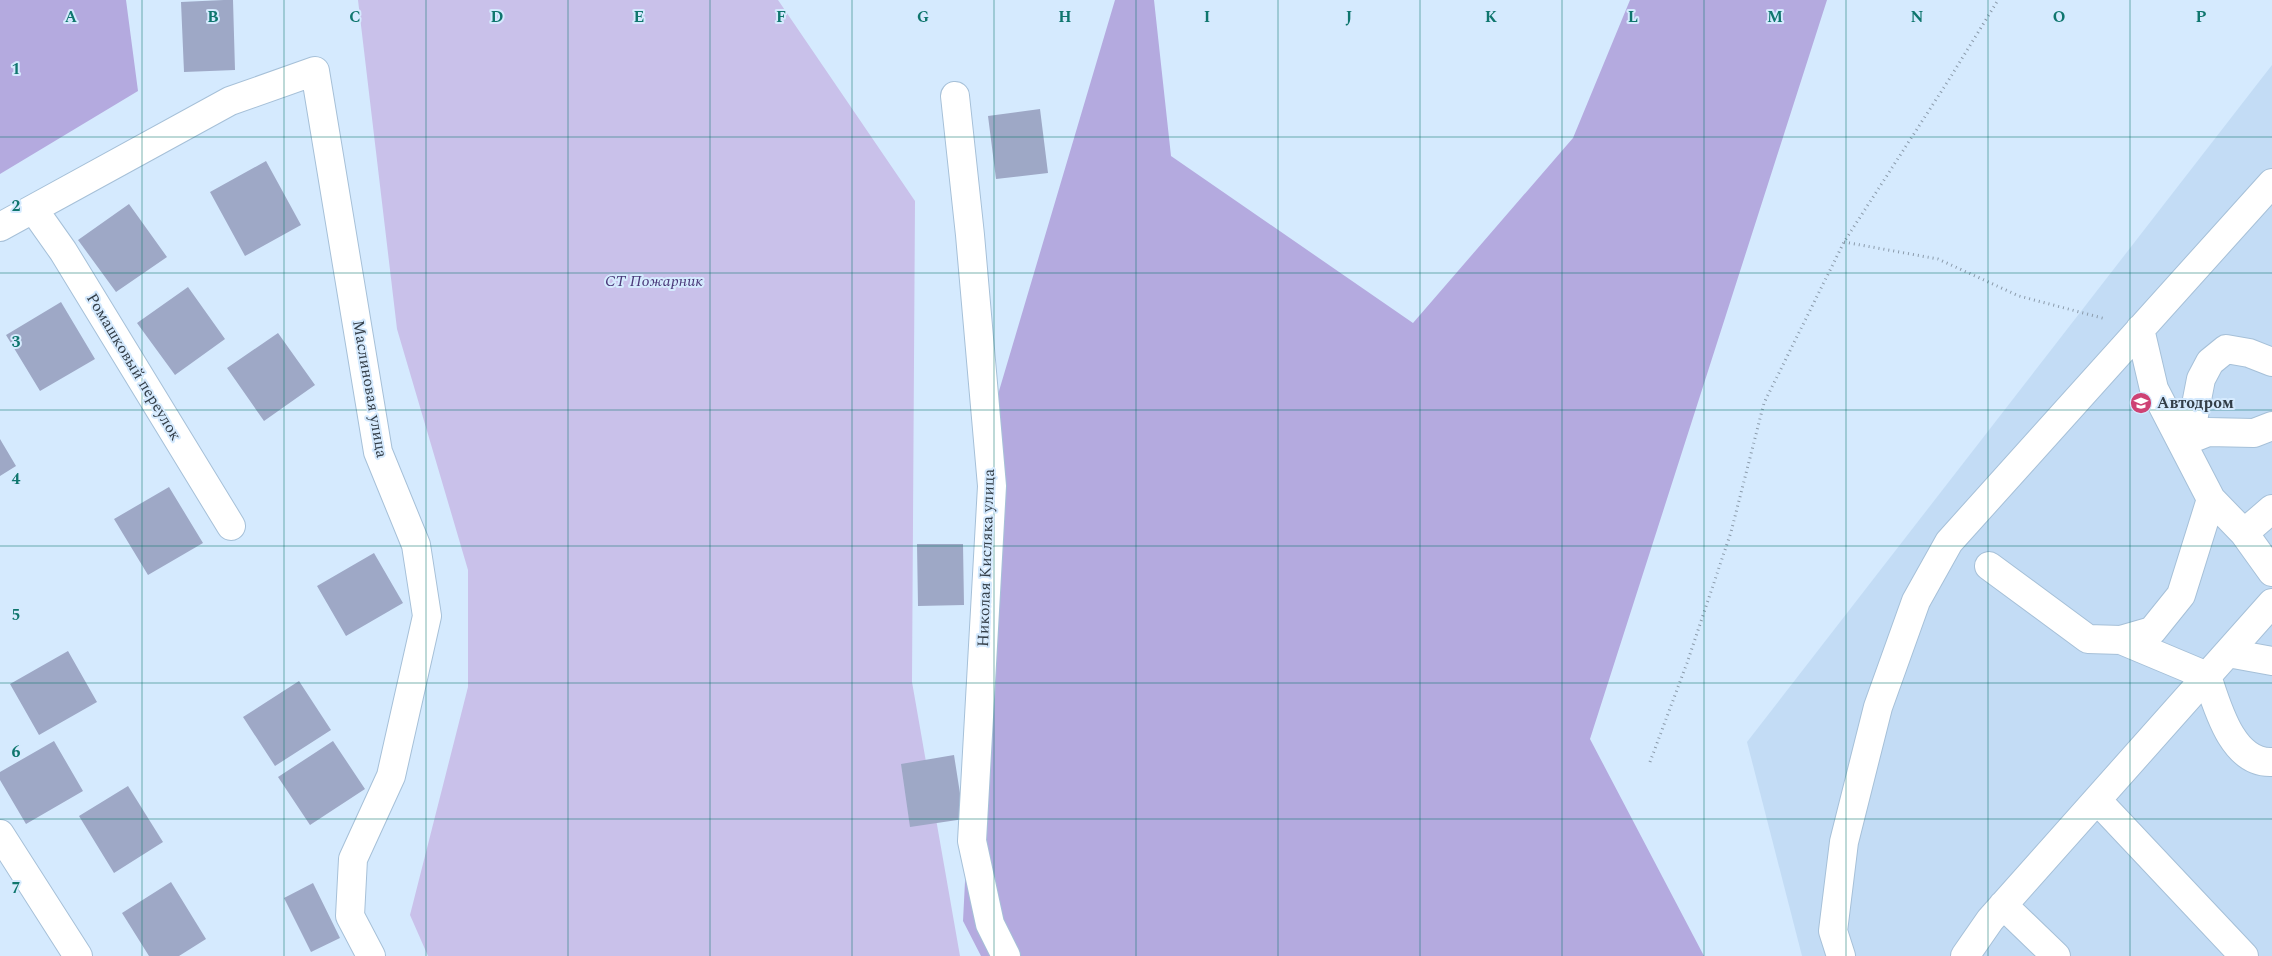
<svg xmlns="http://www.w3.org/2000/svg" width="2272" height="956" font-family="Spectral,serif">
	<rect width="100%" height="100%" fill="#d5eafe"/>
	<path fill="#c3dcf5" d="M 2272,65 L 2272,956 L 1802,956 L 1747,742 Z"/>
	<path fill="#c9c1ea" d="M 358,0 L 778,0 L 915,201 L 912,682 L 960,956 L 428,956 L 410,915 L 468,687 L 468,570 L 397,329 Z"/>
	<path fill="#b4aadf" d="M 0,0 L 126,0 L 138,91 L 0,174 Z
		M 1115,0 L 1154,0 L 1171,156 L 1413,323 L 1573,138 L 1630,0 L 1827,0 L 1590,739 L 1704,956 L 981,956 L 963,921 L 988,428 Z"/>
	<path fill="#9ea8c6" d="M 224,0 L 233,0 L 235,70 L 184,72 L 181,2 Z
		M 1040,109 L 1048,173 L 996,179 L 988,116 Z
		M 266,161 L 301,225 L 245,256 L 210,192 Z
		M 129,204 L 167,257 L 116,292 L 78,240 Z
		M 188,287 L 225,339 L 175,375 L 137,323 Z
		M 61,302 L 95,359 L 40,391 L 6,335 Z
		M 278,333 L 315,385 L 264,421 L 227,368 Z
		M 0,439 L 16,466 L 0,476 Z
		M 169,487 L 203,543 L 148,575 L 114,519 Z
		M 917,544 L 963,544 L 964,605 L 918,606 Z
		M 374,553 L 403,603 L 346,636 L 317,586 Z
		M 68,651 L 97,702 L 39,735 L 10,684 Z
		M 299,681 L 331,730 L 275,766 L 243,717 Z
		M 54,741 L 83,791 L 26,824 L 0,780 L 0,772 Z
		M 333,741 L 365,789 L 310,825 L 278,777 Z
		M 954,755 L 964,819 L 910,827 L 901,764 Z
		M 128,786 L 163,842 L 114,873 L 79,816 Z
		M 171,882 L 206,939 L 179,956 L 149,956 L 122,913 Z
		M 313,883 L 340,938 L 311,952 L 284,898 Z"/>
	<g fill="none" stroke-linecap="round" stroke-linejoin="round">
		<g stroke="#a6c0d8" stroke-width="30">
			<path id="minor" d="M 955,96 L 970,235 L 992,486 L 972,841 L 990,924 L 1006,956
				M 34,210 L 63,251 L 231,526
				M 0,227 L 230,101 L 315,71 L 378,452 L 416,545 L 427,616 L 391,776 L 353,859 L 350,916 L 371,956
				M 2140,329 L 2154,389 L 2211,499 L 2244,533 L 2272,572
				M 2183,442 L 2194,415 L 2201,379 L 2210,362 L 2226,349 L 2249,353 L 2272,362
				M 2183,442 L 2208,432 L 2254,433 L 2272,426
				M 2244,533 L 2272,509
				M 1989,566 L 2088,639 L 2121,640 L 2152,631 L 2181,595 L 2211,499
				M 2121,640 L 2207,676 C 2217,706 2232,764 2272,762
				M 2228,653 L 2272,661
				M 2097,800 L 2244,956
				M 0,834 L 78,956
				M 2003,905 L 2056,956
				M 1841,956 L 1833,931 L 1844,842 L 1878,707 L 1916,601 L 1949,542 L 2272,183
				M 1965,956 L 1990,920 L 2272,603"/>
		</g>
		<path stroke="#8b9bab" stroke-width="3" stroke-dasharray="1 4" stroke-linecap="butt" d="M 1844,242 L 1938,259 L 2019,296 L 2106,319
			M 1650,762 L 1687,663 L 1731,532 L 1764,403 L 1844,242 L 1950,78 L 1998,0"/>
		<use href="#minor" stroke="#fff" stroke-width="28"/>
	</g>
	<path fill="none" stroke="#0f766e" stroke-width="1" stroke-opacity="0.55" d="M 142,0 L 142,956M 284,0 L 284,956M 426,0 L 426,956M 568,0 L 568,956M 710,0 L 710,956M 852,0 L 852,956M 994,0 L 994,956M 1136,0 L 1136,956M 1278,0 L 1278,956M 1420,0 L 1420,956M 1562,0 L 1562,956M 1704,0 L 1704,956M 1846,0 L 1846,956M 1988,0 L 1988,956M 2130,0 L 2130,956M 0,137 L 2272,137M 0,273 L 2272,273M 0,410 L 2272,410M 0,546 L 2272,546M 0,683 L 2272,683M 0,819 L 2272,819"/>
	<defs>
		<g id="university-disc" transform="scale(1.125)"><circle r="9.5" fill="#ce4274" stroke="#d5eafe"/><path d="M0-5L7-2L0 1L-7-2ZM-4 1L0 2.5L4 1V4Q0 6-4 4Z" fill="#fff"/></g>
	</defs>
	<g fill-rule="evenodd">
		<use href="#university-disc" x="2141" y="403"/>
	</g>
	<g text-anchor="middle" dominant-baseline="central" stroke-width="4" stroke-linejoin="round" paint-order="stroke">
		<g font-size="16" font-style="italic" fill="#4a3979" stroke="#d5eafe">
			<text x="654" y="281">СТ Пожарник</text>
		</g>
		<g font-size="16" fill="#333e48" stroke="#d5eafe">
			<text transform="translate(134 367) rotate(59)">Ромашковый переулок</text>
			<text transform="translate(370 389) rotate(80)">Маслиновая улица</text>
			<text transform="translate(986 558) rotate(-88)">Николая Кисляка улица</text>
		</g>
		<g font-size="16" font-weight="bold" fill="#333e48" stroke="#d5eafe" text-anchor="start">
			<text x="2157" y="403">Автодром</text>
		</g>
	</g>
	<g font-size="16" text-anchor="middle" font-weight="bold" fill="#0f766e" stroke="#d5eafe" stroke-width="4" stroke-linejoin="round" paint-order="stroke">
		<text x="71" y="22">A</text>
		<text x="213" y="22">B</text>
		<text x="355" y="22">C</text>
		<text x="497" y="22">D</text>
		<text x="639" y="22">E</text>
		<text x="781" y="22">F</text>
		<text x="923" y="22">G</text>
		<text x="1065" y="22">H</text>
		<text x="1207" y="22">I</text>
		<text x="1349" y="22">J</text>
		<text x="1491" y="22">K</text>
		<text x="1633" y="22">L</text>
		<text x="1775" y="22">M</text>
		<text x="1917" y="22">N</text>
		<text x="2059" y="22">O</text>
		<text x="2201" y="22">P</text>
		<text x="16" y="74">1</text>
		<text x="16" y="211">2</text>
		<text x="16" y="347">3</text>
		<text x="16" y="484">4</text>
		<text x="16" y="620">5</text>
		<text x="16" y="757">6</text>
		<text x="16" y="893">7</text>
	</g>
</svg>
